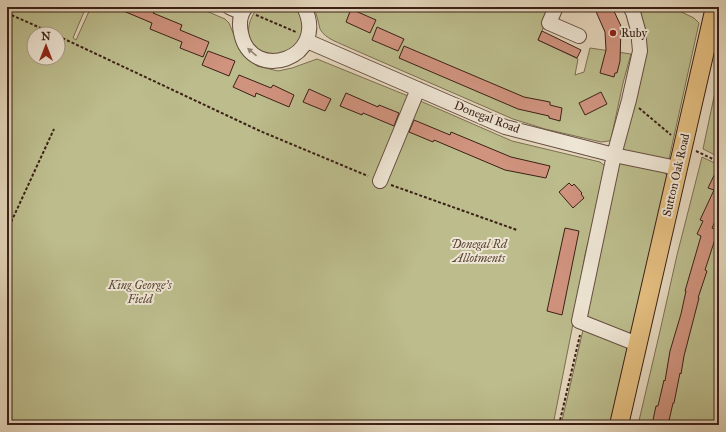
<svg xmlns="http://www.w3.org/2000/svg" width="726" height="432" font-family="'IM FELL Great Primer',serif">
	<rect width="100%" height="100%" fill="#e5d7bd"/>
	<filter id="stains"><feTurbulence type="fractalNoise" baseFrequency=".005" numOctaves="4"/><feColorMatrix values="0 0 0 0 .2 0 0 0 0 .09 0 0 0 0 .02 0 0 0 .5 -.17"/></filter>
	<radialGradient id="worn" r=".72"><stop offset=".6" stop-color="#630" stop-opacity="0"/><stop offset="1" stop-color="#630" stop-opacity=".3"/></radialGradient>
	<path fill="#bcbc8c" stroke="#7c6e51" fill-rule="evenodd" d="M 7,7 L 86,7 L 73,38 L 76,40 L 91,7 L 197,7 L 225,19 L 229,23 L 241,52 L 257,66 L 278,71 L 292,68 L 317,59 L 418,100 L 512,141 L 600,162 L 605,166 L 605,172 L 585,255 L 572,329 L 553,425 L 7,425 ZM 34,34 L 58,34 L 58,58 L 34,58 Z
		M 258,7 L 295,8 L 302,16 L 305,32 L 295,50 L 273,57 C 267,54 260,52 256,48 C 243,35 249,19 258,7 Z
		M 313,7 L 552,7 L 538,40 L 578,59 L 575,75 L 584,72 L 590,48 L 631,54 L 623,83 L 611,139 L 609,141 L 601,142 L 545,129 L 513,119 L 350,48 C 340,43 325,39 320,29 C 318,21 317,14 313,7 Z
		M 636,7 L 671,7 L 694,18 L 699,23 L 669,159 L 666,160 L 624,150 L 621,145 L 641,58 Z
		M 719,73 L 719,157 L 703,149 Z
		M 702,157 L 719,165 L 719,425 L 638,425 L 660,331 L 677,255 Z
		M 620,163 L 664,172 L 667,176 L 632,331 L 628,334 L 586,317 L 617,165 Z
		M 583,330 L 623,342 L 628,348 L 612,425 L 561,425 Z"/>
	<path fill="#d0937e" stroke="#3b2016" d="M 114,7 L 156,7 L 153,13 L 182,25 L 180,30 L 209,42 L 203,57 L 180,48 L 182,42 L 150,29 L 152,23 Z
		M 594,7 L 612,7 L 621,26 L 620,61 L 617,73 L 615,73 L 614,77 L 600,73 L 606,50 L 605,32 Z
		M 351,9 L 376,20 L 370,33 L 346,22 Z
		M 377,27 L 404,39 L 398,51 L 372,40 Z
		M 542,31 L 581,50 L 577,58 L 538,40 Z
		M 404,46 L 524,97 L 550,102 L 550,105 L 562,108 L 560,121 L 549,118 L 549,116 L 518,109 L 399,58 Z
		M 208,51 L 235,61 L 229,76 L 202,65 Z
		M 239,75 L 271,88 L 273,85 L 294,95 L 289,107 L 256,93 L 255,97 L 233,87 Z
		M 309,89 L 331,99 L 325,111 L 303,102 Z
		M 601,92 L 607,104 L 585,115 L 579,103 Z
		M 346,93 L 378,107 L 379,105 L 399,113 L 394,126 L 363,113 L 362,115 L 340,106 Z
		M 414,120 L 450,135 L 451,132 L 511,157 L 550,166 L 546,178 L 505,170 L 434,140 L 433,142 L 409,132 Z
		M 719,165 L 719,213 L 712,228 L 718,230 L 705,270 L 707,271 L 698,298 L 699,298 L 684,356 L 681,374 L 680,373 L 674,403 L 673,403 L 668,425 L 652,425 L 656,406 L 658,406 L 664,380 L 665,381 L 670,351 L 681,314 L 686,291 L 685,291 L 701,236 L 697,234 L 703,221 L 700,220 L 714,190 L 708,188 Z
		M 569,183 L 572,186 L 574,184 L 582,193 L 581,194 L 584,198 L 573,208 L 559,192 Z
		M 565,228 L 579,231 L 562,315 L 547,311 Z"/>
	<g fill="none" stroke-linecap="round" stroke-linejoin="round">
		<g stroke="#664e40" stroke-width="16">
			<path id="minor" d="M 229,7 L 242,13
				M 246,7 C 240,14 239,24 241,33 C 251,84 330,59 304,7
				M 556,7 L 549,23 L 579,36
				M 630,7 L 633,12 L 638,30 L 640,51 L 629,100 L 614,155 L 579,321 L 637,344
				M 307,41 L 505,127 L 614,155 L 677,168
				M 380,181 L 418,89"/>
		</g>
		<g stroke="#3b2016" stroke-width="20">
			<path id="major" d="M 619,425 L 715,7"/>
		</g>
		<path stroke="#3b2016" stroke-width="2" stroke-dasharray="3 2" stroke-linecap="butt" d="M 7,13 L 54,34
			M 256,15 L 296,32
			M 58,36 L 260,131 L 368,176
			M 639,108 L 671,135
			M 696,151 L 719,162
			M 391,185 L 517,230
			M 7,231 L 54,129
			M 559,425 L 580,335"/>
		<use href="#minor" stroke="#eee5d4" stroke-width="14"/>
		<use href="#major" stroke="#e2bc7e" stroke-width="18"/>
	</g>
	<defs><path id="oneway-solid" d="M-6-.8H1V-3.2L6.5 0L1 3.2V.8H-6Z"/></defs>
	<use fill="#948275" href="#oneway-solid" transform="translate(252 52) rotate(-140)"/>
	<circle fill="#8f2418" stroke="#eee5d4" stroke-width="1.5" cx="613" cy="33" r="4"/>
	<g text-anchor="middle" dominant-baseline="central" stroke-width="4" stroke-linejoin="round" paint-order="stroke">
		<g font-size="12" fill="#3b2016" stroke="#eee5d4" text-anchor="start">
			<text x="621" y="33">Ruby</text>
		</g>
		<g font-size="12" fill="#3b2016" stroke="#eee5d4">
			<text transform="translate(487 117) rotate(21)">Donegal Road</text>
			<text transform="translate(676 175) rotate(-77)">Sutton Oak Road</text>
		</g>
		<g font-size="12" font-style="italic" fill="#5b4734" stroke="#eee5d4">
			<text x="479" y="244">Donegal Rd<tspan x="479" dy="14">Allotments</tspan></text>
			<text x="140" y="285">King George's<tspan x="140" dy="14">Field</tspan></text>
		</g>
	</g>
	<rect width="726" height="432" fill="none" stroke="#e5d7bd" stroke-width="24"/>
	<rect x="8" y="8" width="710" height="416" fill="none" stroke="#3b2016" stroke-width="2"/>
	<rect x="12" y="12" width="702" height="408" fill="none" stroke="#3b2016"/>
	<g transform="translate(46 46)"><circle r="19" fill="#eee5d4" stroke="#a69688"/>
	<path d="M0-3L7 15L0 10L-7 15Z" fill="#8f2418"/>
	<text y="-6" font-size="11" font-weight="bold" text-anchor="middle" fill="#3b2016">N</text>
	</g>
	<rect width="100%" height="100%" filter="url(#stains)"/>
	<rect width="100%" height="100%" fill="url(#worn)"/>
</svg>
